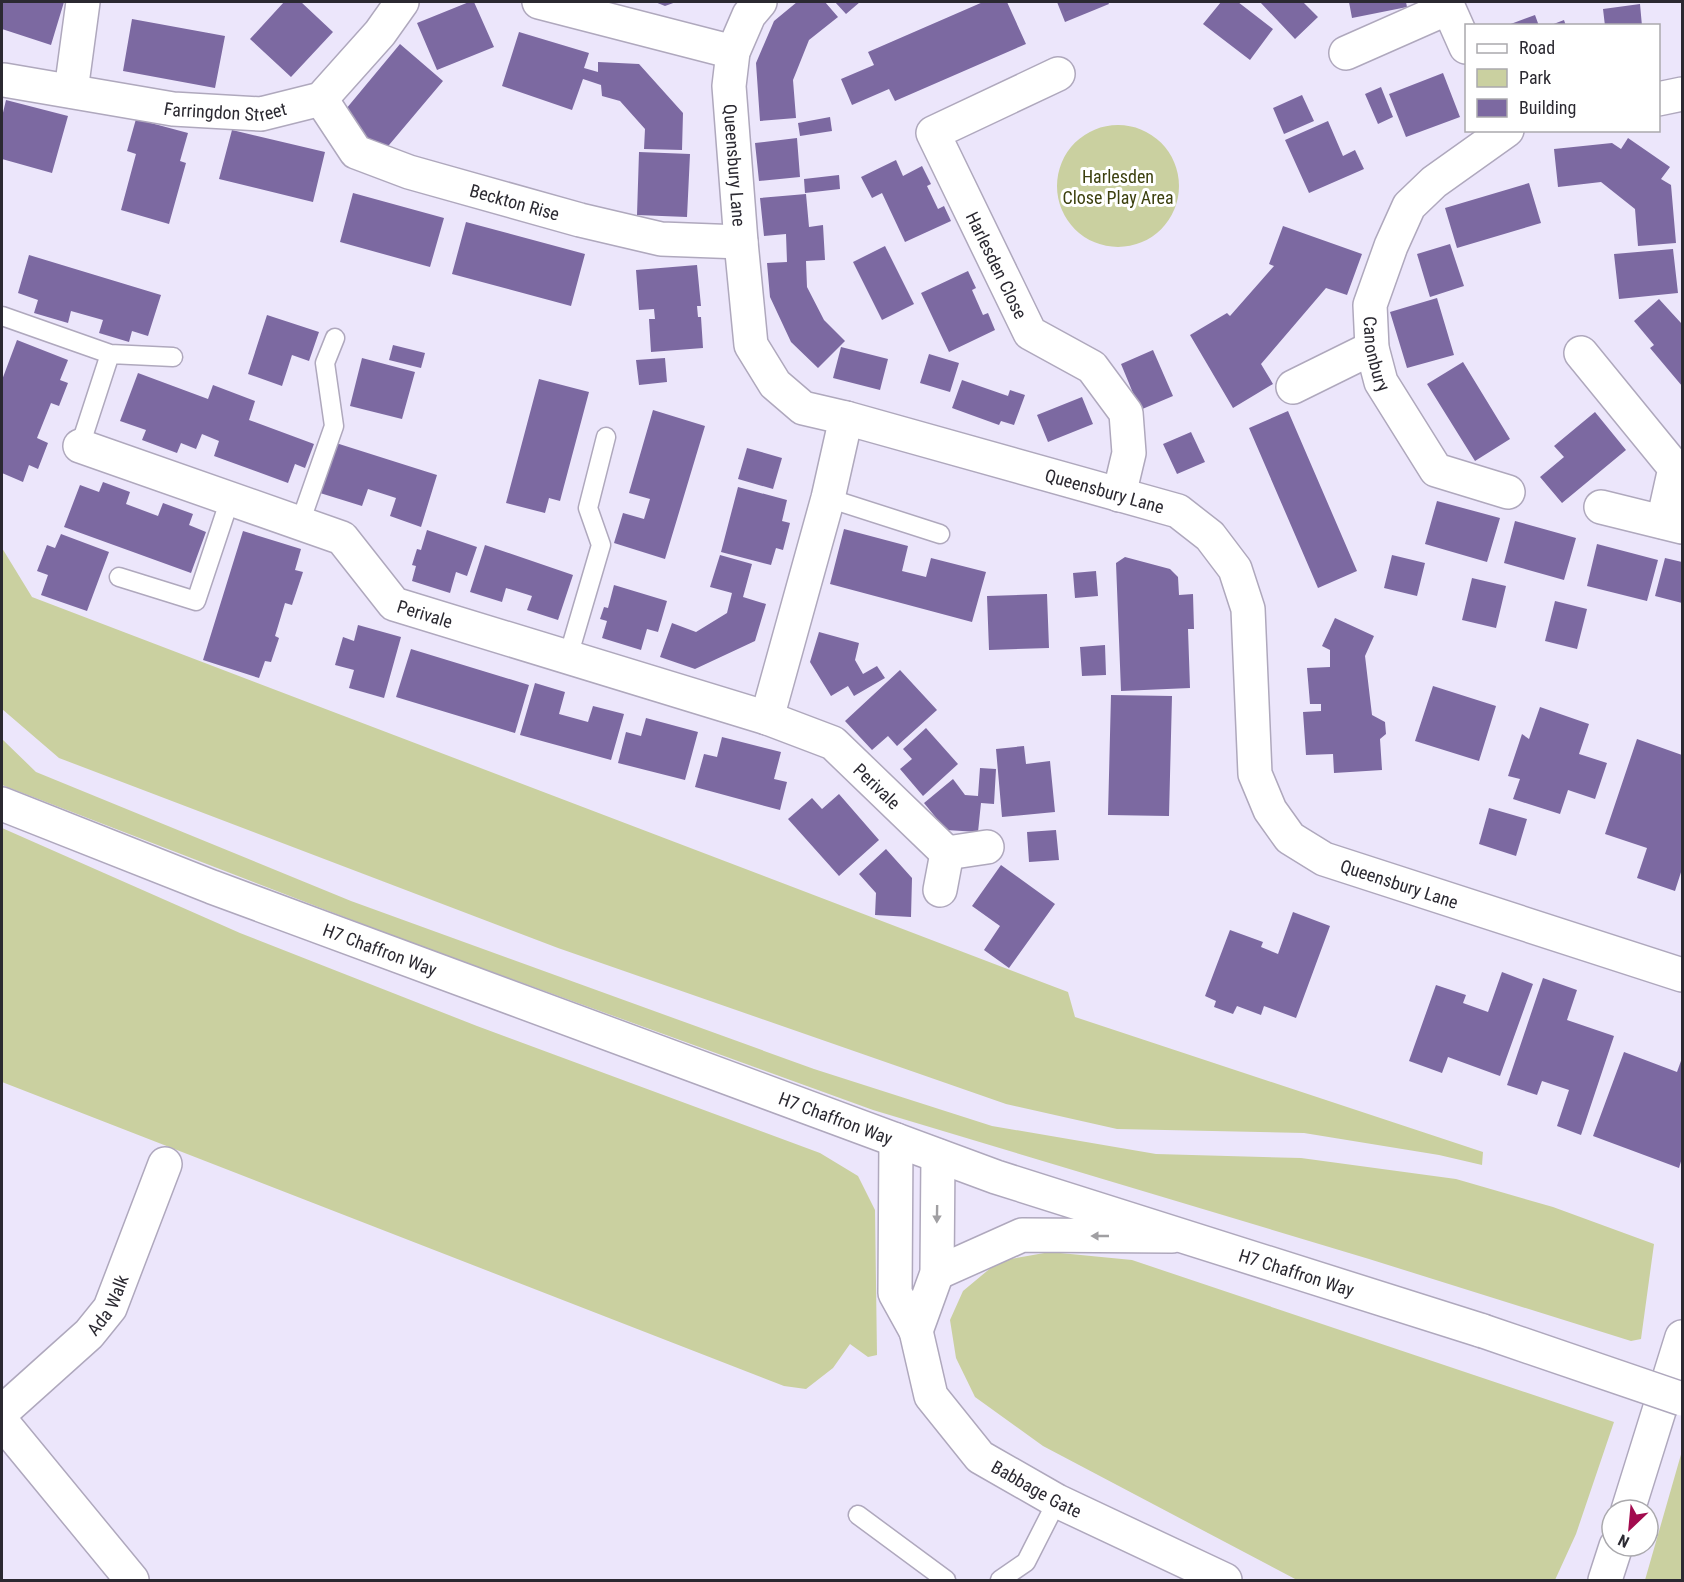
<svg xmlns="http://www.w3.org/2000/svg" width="1684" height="1582" font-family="'Roboto Condensed',sans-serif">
	<rect width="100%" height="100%" fill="#ece6fb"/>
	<path fill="#cad0a0" d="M1057 186a61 61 0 1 1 122 0a61 61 0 1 1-122 0Z
		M 2,548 L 32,597 L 1068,992 L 1075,1017 L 1483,1152 L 1482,1165 L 1439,1155 L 1304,1133 L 1117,1129 L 1006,1104 L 558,948 L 59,758 L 2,709 Z
		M 2,739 L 36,772 L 351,901 L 814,1069 L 992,1126 L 1156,1154 L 1301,1158 L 1456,1179 L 1553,1207 L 1654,1244 L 1641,1339 L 1631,1341 L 1369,1259 L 873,1110 L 404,940 L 2,785 Z
		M 2,828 L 240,933 L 477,1026 L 820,1153 L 858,1176 L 875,1210 L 877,1355 L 868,1357 L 850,1344 L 833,1368 L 806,1389 L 784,1386 L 2,1082 Z
		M 1050,1252 L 1132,1260 L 1614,1422 L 1576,1534 L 1555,1580 L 1297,1580 L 1043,1446 L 975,1397 L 956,1358 L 950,1320 L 963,1291 L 999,1261 Z
		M 1682,1451 L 1682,1580 L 1645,1580 Z"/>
	<path fill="#7c69a1" d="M 3,2 L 64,2 L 51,45 L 2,29 Z
		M 284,2 L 301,2 L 333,32 L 291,77 L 250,39 Z
		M 469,2 L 474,2 L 494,47 L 437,70 L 417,23 Z
		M 655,2 L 676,2 L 665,6 Z
		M 797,2 L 825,2 L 838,17 L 809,40 L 793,80 L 796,118 L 760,121 L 756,63 L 774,21 Z
		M 835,2 L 860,2 L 846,14 Z
		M 983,2 L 1007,2 L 1026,44 L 895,101 L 889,89 L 852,105 L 841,79 L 874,65 L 868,52 Z
		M 1057,2 L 1108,2 L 1109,4 L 1065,22 Z
		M 1221,2 L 1238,2 L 1273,29 L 1250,60 L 1203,24 Z
		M 1260,2 L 1303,2 L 1318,17 L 1295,39 Z
		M 1349,2 L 1406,2 L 1407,7 L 1352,18 Z
		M 1640,4 L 1642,26 L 1605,26 L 1603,9 Z
		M 1535,15 L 1539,26 L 1508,26 L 1508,25 Z
		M 132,19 L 225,36 L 215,88 L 123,71 Z
		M 1564,20 L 1566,26 L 1551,26 L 1551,25 Z
		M 519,32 L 589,53 L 584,68 L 598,72 L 598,62 L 639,64 L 683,113 L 682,150 L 644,149 L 645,129 L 620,101 L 602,96 L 601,85 L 583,79 L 572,110 L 502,86 Z
		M 400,44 L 443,81 L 384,151 L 341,115 Z
		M 1443,73 L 1460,117 L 1406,137 L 1389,94 Z
		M 1381,87 L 1393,117 L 1378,124 L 1365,94 Z
		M 1302,95 L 1314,121 L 1284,134 L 1273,108 Z
		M 6,100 L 68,116 L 52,173 L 2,159 L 2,117 Z
		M 830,117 L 832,131 L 800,136 L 798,123 Z
		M 136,119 L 188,133 L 180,161 L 186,163 L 169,224 L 121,210 L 136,154 L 127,151 Z
		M 1328,121 L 1343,156 L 1355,150 L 1364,169 L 1309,193 L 1285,140 Z
		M 232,130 L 325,152 L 313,202 L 219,179 Z
		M 797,138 L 800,177 L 759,181 L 755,143 Z
		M 1628,138 L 1670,167 L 1661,179 L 1671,185 L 1676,243 L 1638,246 L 1635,209 L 1601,182 L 1558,187 L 1554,149 L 1612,143 L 1621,149 Z
		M 639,152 L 690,154 L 687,217 L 637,215 Z
		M 896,160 L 903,176 L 922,166 L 931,184 L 927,186 L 938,209 L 944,206 L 951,221 L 905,242 L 882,193 L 872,198 L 861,177 Z
		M 839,175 L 840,189 L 805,193 L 804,179 Z
		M 1529,183 L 1541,223 L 1457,248 L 1445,208 Z
		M 353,193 L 444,218 L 430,267 L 340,242 Z
		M 806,194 L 809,227 L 823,225 L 825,260 L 806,261 L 807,287 L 824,320 L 845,341 L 818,368 L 791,342 L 770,297 L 767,263 L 787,262 L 786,234 L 764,236 L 760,198 Z
		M 466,222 L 585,254 L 571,306 L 452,274 Z
		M 1283,226 L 1362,254 L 1347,295 L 1326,288 L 1261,364 L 1273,384 L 1233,408 L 1190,335 L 1227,313 L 1230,316 L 1274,266 L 1269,264 Z
		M 1450,244 L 1464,286 L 1430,297 L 1417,254 Z
		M 885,246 L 914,304 L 882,320 L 853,262 Z
		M 1673,249 L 1678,293 L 1619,299 L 1614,254 Z
		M 29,255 L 161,295 L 148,336 L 132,331 L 129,342 L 99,333 L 103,320 L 71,311 L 68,323 L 34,313 L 38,300 L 18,293 Z
		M 697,265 L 701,306 L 697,306 L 698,317 L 701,317 L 703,348 L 651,352 L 649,319 L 655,319 L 654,309 L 639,310 L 636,270 Z
		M 968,271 L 976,288 L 972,290 L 983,315 L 988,313 L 995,330 L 949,352 L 921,293 Z
		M 1437,298 L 1454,355 L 1407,368 L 1390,312 Z
		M 1659,299 L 1681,323 L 1682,322 L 1682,386 L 1650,348 L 1654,345 L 1634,321 Z
		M 267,315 L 319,332 L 309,361 L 292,355 L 282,386 L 248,374 Z
		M 17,340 L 68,360 L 60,380 L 68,383 L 59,406 L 51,403 L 37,438 L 48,443 L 38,469 L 29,465 L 23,482 L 2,473 L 2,380 Z
		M 393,345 L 425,353 L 421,368 L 389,360 Z
		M 841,347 L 888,359 L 880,390 L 833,378 Z
		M 1153,350 L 1173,396 L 1140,410 L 1121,364 Z
		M 929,354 L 959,363 L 950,392 L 920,383 Z
		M 362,358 L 415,372 L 402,419 L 350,406 Z
		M 665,358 L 667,382 L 639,385 L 636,360 Z
		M 1463,362 L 1510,439 L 1475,461 L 1427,384 Z
		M 138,373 L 208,399 L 213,385 L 255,401 L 249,420 L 314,444 L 305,468 L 295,464 L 288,483 L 214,456 L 219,441 L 202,434 L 196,449 L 181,443 L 177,453 L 142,440 L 146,430 L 120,421 Z
		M 539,379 L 589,392 L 560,501 L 549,498 L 545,513 L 506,503 Z
		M 962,380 L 1008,396 L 1010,390 L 1025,395 L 1014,425 L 1001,421 L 999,425 L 952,408 Z
		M 1082,397 L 1093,424 L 1048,442 L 1037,415 Z
		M 653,410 L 705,426 L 665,559 L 614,543 L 623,513 L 644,519 L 650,499 L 629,493 Z
		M 1288,411 L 1357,571 L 1318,588 L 1249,428 Z
		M 1595,412 L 1626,450 L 1562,503 L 1540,477 L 1564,457 L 1554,446 Z
		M 1191,432 L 1205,462 L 1177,474 L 1163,444 Z
		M 336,443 L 437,475 L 421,527 L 390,516 L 396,498 L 368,489 L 362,506 L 320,493 Z
		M 747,448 L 782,458 L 773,489 L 738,479 Z
		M 103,482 L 130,492 L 126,504 L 158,516 L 163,503 L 193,514 L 189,525 L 206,532 L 191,573 L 64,527 L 80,485 L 99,492 Z
		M 738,487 L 787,500 L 782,521 L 790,523 L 783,550 L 776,548 L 771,565 L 721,552 Z
		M 1437,501 L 1500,518 L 1487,562 L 1425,544 Z
		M 1515,521 L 1576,538 L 1564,580 L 1504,563 Z
		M 844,529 L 908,546 L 902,571 L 926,577 L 931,558 L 986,572 L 972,622 L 830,584 Z
		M 427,530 L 477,547 L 467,576 L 456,572 L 450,593 L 412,581 L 416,566 L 412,565 L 417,549 L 421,550 Z
		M 243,531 L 301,549 L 295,570 L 303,572 L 292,605 L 285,603 L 275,636 L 279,638 L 271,662 L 265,661 L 259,678 L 203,660 Z
		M 61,534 L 109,552 L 87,611 L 41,595 L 48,575 L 37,571 L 47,545 L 55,548 Z
		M 1597,544 L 1658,560 L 1647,601 L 1587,586 Z
		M 485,545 L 573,575 L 558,620 L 527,610 L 532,596 L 506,588 L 502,602 L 470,592 Z
		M 720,555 L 752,564 L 743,597 L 766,604 L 755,641 L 695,669 L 660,657 L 672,623 L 696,632 L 727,613 L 732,593 L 710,587 Z
		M 1392,555 L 1425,563 L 1417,596 L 1384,588 Z
		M 1125,557 L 1170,569 L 1178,577 L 1179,595 L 1193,594 L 1194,629 L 1188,629 L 1190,688 L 1121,691 L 1116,563 Z
		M 1665,558 L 1682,562 L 1682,603 L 1655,596 Z
		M 1096,571 L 1098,596 L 1075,598 L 1073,573 Z
		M 1472,578 L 1506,586 L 1496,628 L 1462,620 Z
		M 614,585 L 667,601 L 658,632 L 647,629 L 641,650 L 602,638 L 607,621 L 600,619 L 604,607 L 608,608 Z
		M 1047,594 L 1049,648 L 989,650 L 987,596 Z
		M 1555,601 L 1587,609 L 1577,649 L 1545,641 Z
		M 1335,618 L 1374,636 L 1365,656 L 1372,715 L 1385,722 L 1386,734 L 1380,739 L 1382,770 L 1334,773 L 1333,754 L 1306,755 L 1303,712 L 1321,711 L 1321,704 L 1310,704 L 1307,668 L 1330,667 L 1330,650 L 1322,646 Z
		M 358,625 L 401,637 L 384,698 L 349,688 L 354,670 L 335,665 L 343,637 L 354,641 Z
		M 819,632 L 859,643 L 855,660 L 863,674 L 877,666 L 885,678 L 854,696 L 848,686 L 831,696 L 810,662 Z
		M 1105,645 L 1106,675 L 1082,676 L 1080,647 Z
		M 411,649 L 529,685 L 515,733 L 396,697 Z
		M 900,670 L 937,710 L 897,746 L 888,736 L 872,750 L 845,721 Z
		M 535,683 L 565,692 L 559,714 L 588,722 L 593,706 L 624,714 L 611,760 L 520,735 Z
		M 1433,686 L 1496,706 L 1479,761 L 1415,741 Z
		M 1111,695 L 1172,696 L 1169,816 L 1108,815 Z
		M 1540,707 L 1589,724 L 1579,754 L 1607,763 L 1595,799 L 1568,790 L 1560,814 L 1513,799 L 1520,779 L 1508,776 L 1522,734 L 1529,739 Z
		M 646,718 L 698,732 L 685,780 L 618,763 L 626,732 L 641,736 Z
		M 926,728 L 958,764 L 923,796 L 900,769 L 912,759 L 903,749 Z
		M 722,737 L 781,752 L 774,779 L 787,782 L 780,810 L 695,787 L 704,754 L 717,757 Z
		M 1637,739 L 1682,755 L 1682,869 L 1675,891 L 1637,878 L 1647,848 L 1605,834 Z
		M 1024,746 L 1026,764 L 1050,761 L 1055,812 L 1002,817 L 996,749 Z
		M 980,768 L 996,769 L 994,804 L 981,803 L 978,832 L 946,830 L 924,803 L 953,779 L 965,795 L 978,796 Z
		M 839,794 L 879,840 L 839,876 L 788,819 L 812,798 L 822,809 Z
		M 1489,808 L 1527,819 L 1516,856 L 1479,844 Z
		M 1056,830 L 1059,860 L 1029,862 L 1027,832 Z
		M 886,849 L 912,878 L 911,917 L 875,915 L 876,893 L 859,874 Z
		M 1001,865 L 1055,904 L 1009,968 L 984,950 L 1000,926 L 972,906 Z
		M 1293,912 L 1330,926 L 1296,1018 L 1264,1006 L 1261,1015 L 1237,1006 L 1233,1014 L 1214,1007 L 1216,1001 L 1205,996 L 1230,930 L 1263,942 L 1261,947 L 1278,954 Z
		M 1502,972 L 1533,984 L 1500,1076 L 1448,1057 L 1442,1073 L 1409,1061 L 1436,985 L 1466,995 L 1463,1003 L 1488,1012 Z
		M 1543,978 L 1577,990 L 1567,1020 L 1614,1036 L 1581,1135 L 1557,1126 L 1569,1090 L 1542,1081 L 1537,1095 L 1507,1085 Z
		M 1624,1052 L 1677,1072 L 1682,1058 L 1682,1158 L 1679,1168 L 1593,1136 Z"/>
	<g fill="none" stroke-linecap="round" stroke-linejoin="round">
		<g stroke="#afa8bd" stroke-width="21">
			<path id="service" d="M 2,316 L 110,354 L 80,446
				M 110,354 L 173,357
				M 828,498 L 940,534
				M 300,523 L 334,426 L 325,363 L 335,338
				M 119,577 L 196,601 L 230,499
				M 568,657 L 601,545 L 588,508 L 606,437
				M 858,1515 L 946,1580
				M 1000,1580 L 1026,1562 L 1057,1501"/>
		</g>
		<g stroke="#afa8bd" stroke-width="36">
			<g id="minor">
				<path d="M 539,2 L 733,52"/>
				<path id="s1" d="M 760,2 L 749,15 L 733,52 L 729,86 L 741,242 L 751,345 L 775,384 L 803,408 L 846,418 L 1178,511 L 1210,536 L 1235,569 L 1248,609 L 1255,774 L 1270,810 L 1290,838 L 1324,859 L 1682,975"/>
				<path d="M 1446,2 L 1466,47"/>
				<path d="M 1346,53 L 1448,8"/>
				<path id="s2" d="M 1058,74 L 933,133 L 1030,333 L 1092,367 L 1126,413 L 1129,453 L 1119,495"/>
				<path id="s3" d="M 4,80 L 173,109 L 261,114 L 321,99 L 380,33 L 402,2"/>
				<path d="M 71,91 L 83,2"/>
				<path id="s4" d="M 321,99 L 356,152 L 409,172 L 580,220 L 661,239 L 741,242"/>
				<path d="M 1658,99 L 1682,94"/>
				<path id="s5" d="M 1507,130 L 1434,182 L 1409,206 L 1391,246 L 1370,305 L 1372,348 L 1381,382 L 1436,470 L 1508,492"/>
				<path d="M 1581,353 L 1675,468 L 1663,522"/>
				<path d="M 1293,387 L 1372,348"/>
				<path id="s6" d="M 80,446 L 342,538 L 394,604 L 767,718 L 833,743 L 947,853"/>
				<path d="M 1601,507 L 1682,527"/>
				<path d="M 767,718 L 828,498 L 846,418"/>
				<path d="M 947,853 L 987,847"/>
				<path d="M 940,890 L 947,853"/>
				<path d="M 896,1140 L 895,1293 L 916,1331 L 937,1273 L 938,1156"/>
				<path d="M 937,1273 L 1022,1235 L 1172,1236"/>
				<path id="s7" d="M 916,1331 L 931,1396 L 980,1457 L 1057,1501 L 1225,1580"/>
				<path id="s8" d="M 2,1412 L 89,1334 L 110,1308 L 165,1164"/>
				<path d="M 2,1422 L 132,1580"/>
				<path d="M 1628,1510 L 1682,1337"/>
				<path d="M 1605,1580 L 1616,1546"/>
			</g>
		</g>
		<g stroke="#afa8bd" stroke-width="36">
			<g id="tertiary">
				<path id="s9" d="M 2,804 L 212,887 L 996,1177 L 1483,1331"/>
			</g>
		</g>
		<use href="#service" stroke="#fff" stroke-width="18"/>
		<use href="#minor" stroke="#fff" stroke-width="33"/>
		<use href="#tertiary" stroke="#fff" stroke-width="33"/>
		<g stroke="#afa8bd" stroke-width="36" stroke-linecap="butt">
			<path id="tertiary-bridge" d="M 1483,1331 L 1682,1399"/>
		</g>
		<use href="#tertiary-bridge" stroke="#fff" stroke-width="33"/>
	</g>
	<defs><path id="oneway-solid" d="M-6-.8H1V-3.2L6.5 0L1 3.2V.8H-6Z" transform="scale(1.5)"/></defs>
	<g fill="#a09fa2">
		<use href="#oneway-solid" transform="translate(937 1214) rotate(91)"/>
		<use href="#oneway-solid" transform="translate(1100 1236) rotate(-180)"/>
	</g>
	<g text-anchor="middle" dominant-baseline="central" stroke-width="6" stroke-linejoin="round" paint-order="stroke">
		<g font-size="18" fill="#2b2931" stroke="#fff">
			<text stroke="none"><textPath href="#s3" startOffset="224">Farringdon Street</textPath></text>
			<text stroke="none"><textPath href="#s1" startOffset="171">Queensbury Lane</textPath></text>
			<text stroke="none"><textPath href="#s4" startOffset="230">Beckton Rise</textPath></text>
			<text stroke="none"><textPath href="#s2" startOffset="285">Harlesden Close</textPath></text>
			<text stroke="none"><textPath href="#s5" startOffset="280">Canonbury</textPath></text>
			<text stroke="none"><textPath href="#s1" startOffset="747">Queensbury Lane</textPath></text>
			<text stroke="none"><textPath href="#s6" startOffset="394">Perivale</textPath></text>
			<text stroke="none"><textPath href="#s6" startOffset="884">Perivale</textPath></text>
			<text stroke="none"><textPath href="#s1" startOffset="1305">Queensbury Lane</textPath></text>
			<text stroke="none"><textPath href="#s9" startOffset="405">H7 Chaffron Way</textPath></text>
			<text stroke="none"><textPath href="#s9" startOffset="891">H7 Chaffron Way</textPath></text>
			<text stroke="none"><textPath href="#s9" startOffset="1377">H7 Chaffron Way</textPath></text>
			<text stroke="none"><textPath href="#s8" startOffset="152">Ada Walk</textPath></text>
			<text stroke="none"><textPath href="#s7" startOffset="210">Babbage Gate</textPath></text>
		</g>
		<g font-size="18" fill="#3c400e" stroke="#fff">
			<text x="1118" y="176">Harlesden<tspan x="1118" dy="21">Close Play Area</tspan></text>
		</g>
	</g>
	<rect width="1684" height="1582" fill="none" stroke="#2b2931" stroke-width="6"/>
	<rect x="1465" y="24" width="195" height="108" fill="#ffffff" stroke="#aaa9ad" stroke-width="1.5"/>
	<rect x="1477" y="44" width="30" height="9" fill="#ffffff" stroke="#aaa9ad" stroke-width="1.5"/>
	<text x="1519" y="54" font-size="18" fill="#2b2931">Road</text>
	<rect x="1477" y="69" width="30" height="18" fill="#cad0a0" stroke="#aaa9ad" stroke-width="1.5"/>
	<text x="1519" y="84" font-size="18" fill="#2b2931">Park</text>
	<rect x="1477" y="99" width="30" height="18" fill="#7c69a1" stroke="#aaa9ad" stroke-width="1.5"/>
	<text x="1519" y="114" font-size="18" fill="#2b2931">Building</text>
	<g transform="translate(1630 1528) rotate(206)"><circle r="28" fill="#ffffff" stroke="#aaa9ad" stroke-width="1.5"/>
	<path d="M0-4.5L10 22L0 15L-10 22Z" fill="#a20b4e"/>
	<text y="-9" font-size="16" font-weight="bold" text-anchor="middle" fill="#2b2931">N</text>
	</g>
</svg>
